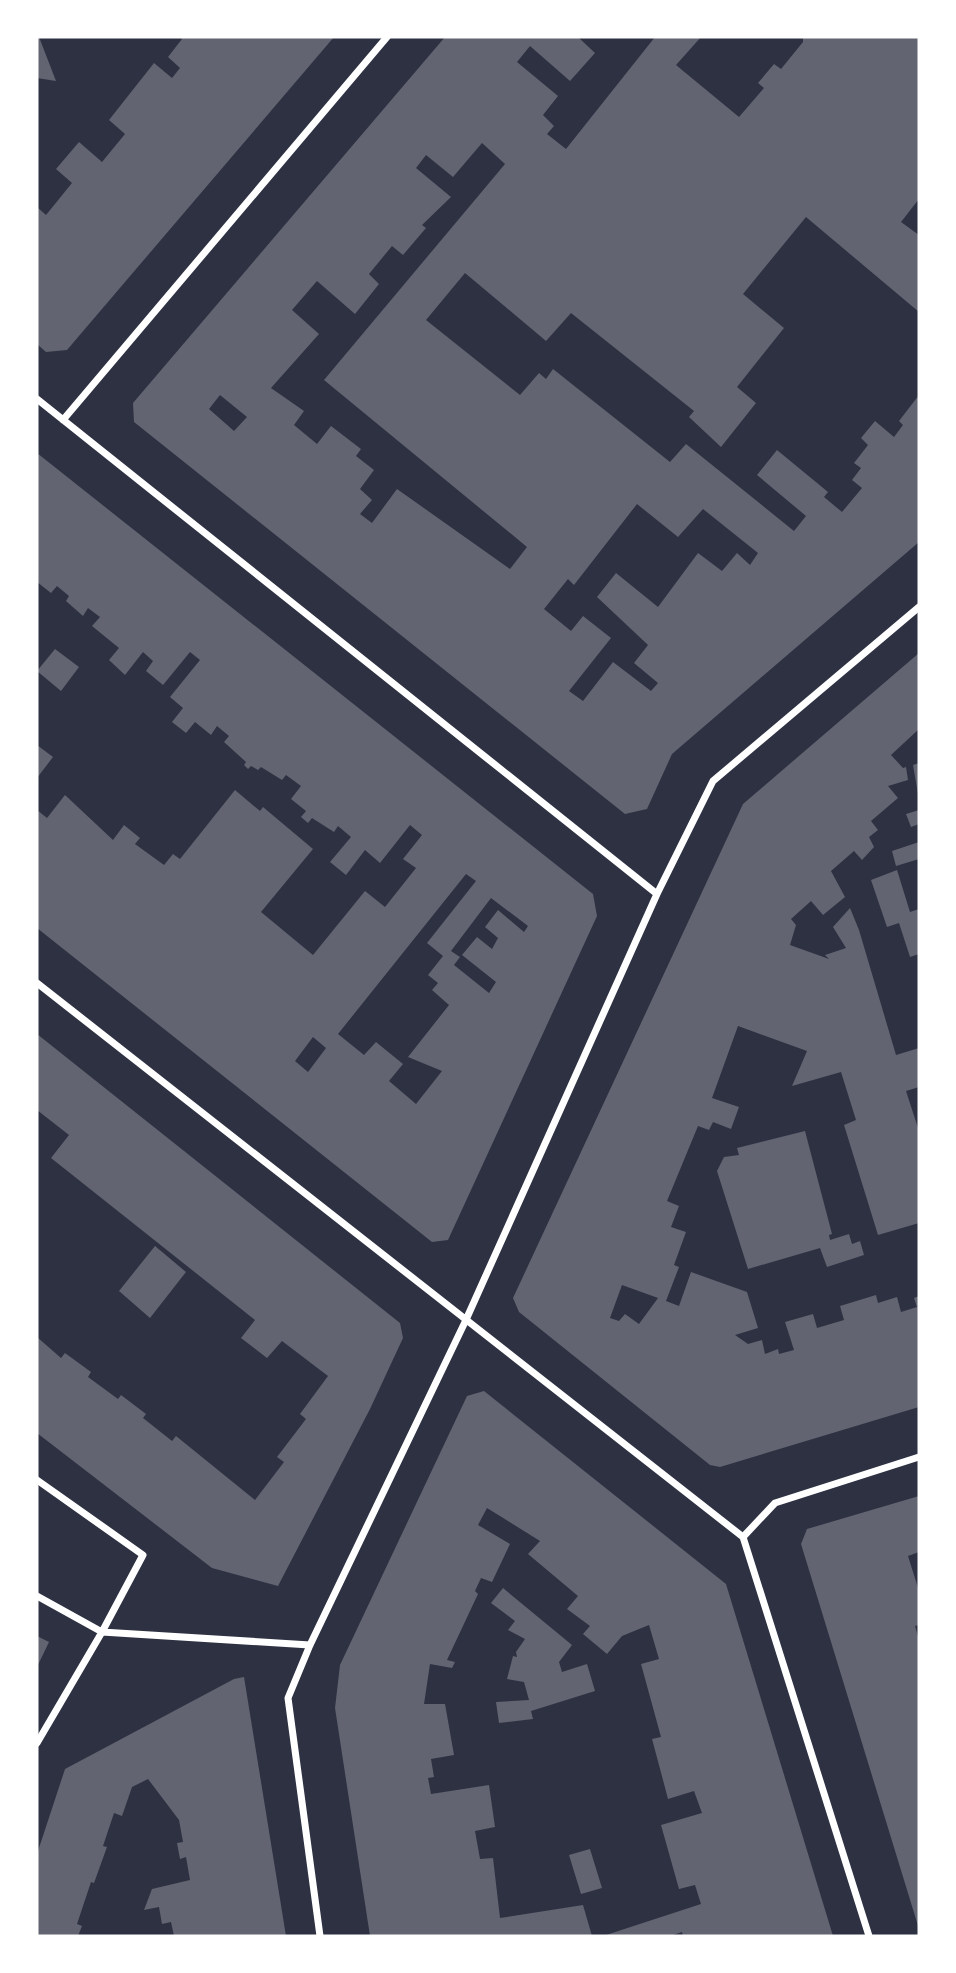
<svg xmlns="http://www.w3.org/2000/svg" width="956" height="1973" font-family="Manrope,sans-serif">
	<rect width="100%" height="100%" fill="#2d3142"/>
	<path fill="#626471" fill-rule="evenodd" d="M 37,37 L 39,37 L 56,81 L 37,78 Z
		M 179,37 L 334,37 L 67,350 L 46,352 L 37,344 L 37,207 L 46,215 L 72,183 L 56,169 L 79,142 L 102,162 L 125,134 L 109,120 L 154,63 L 172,78 L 180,68 L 168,57 L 182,39 Z
		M 445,37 L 578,37 L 595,53 L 570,81 L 530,46 L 517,62 L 558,96 L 543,115 L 554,126 L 547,134 L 566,149 L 655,37 L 701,37 L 676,65 L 739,117 L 764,88 L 758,83 L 774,64 L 781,69 L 803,42 L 803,37 L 919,37 L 919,199 L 901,222 L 919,235 L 919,312 L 806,217 L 743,294 L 784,328 L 737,387 L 756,403 L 721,447 L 689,417 L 694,411 L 571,313 L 546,341 L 465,273 L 426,320 L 520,395 L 539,373 L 546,379 L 553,369 L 670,462 L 686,444 L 794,531 L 806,516 L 757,475 L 777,450 L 828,492 L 824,497 L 842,512 L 862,488 L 852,480 L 861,468 L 854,463 L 868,445 L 861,438 L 875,421 L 894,437 L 903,425 L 899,421 L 919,395 L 919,542 L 672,754 L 647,809 L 625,814 L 134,422 L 133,403 ZM 482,143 L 505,164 L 324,380 L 527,547 L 510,569 L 397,489 L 372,523 L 360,514 L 372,500 L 360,489 L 374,470 L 356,456 L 361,449 L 331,426 L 317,444 L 294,425 L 304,411 L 271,388 L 319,334 L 292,310 L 317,281 L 355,314 L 379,284 L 369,274 L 392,246 L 403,255 L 426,228 L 422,225 L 451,197 L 416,168 L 426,155 L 453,177 ZM 220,395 L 247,417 L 234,431 L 209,409 ZM 637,504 L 678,537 L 703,509 L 758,553 L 750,565 L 737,553 L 722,571 L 698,553 L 658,607 L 616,573 L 597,597 L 648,645 L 634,663 L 658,683 L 651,691 L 613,662 L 583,701 L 569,691 L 611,638 L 583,616 L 571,631 L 544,609 L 568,579 L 574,585 Z
		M 37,453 L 593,894 L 597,916 L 448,1240 L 432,1242 L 37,928 L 37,810 L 47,818 L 65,795 L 113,840 L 124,825 L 140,838 L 135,844 L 164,865 L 173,854 L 180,859 L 235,790 L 260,811 L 263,807 L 313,849 L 261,912 L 313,955 L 365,891 L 385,907 L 416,868 L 403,859 L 422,835 L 410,825 L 380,863 L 365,850 L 346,875 L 330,862 L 351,837 L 338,826 L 334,832 L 312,818 L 308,823 L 301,817 L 306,811 L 291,799 L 301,786 L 286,775 L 282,780 L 261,767 L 258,770 L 251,766 L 248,769 L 244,765 L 246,762 L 224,742 L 229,736 L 217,726 L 211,735 L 195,722 L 186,733 L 172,722 L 183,708 L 170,697 L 200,660 L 190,652 L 163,685 L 146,671 L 153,661 L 143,652 L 125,675 L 109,660 L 119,648 L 92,626 L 100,617 L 88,608 L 83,616 L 66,601 L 69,596 L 57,586 L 51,593 L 37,582 ZM 466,874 L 476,881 L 427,943 L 443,956 L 428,975 L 438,983 L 432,990 L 449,1005 L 408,1057 L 442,1071 L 416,1104 L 389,1081 L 403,1064 L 376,1042 L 364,1055 L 338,1034 ZM 491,898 L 528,926 L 524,932 L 498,910 L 485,927 L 498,938 L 492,949 L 477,937 L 462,955 L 496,982 L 489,993 L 454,965 L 460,957 L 451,951 ZM 313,1037 L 326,1048 L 308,1072 L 295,1061 Z
		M 55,649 L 79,667 L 61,691 L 37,671 Z
		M 919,653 L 919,729 L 891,755 L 903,768 L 906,767 L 908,780 L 888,786 L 898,798 L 871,821 L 878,830 L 869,837 L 874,847 L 862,860 L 854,851 L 831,871 L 845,897 L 823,915 L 811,901 L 791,919 L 796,925 L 790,945 L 829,959 L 825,955 L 846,948 L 833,927 L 850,908 L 859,930 L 896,1055 L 919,1048 L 919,1087 L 906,1091 L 919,1131 L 919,1223 L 878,1235 L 844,1125 L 856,1120 L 841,1072 L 792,1086 L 807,1051 L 738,1026 L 712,1098 L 739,1107 L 731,1129 L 713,1122 L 709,1130 L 698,1126 L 667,1201 L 679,1206 L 671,1227 L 686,1232 L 674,1265 L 679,1267 L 666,1301 L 679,1306 L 691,1272 L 747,1292 L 758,1328 L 735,1335 L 748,1344 L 762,1340 L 765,1354 L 778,1349 L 779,1354 L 794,1350 L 785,1322 L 813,1314 L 817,1328 L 844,1320 L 840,1306 L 876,1295 L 878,1303 L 897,1297 L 901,1312 L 917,1307 L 914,1298 L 919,1296 L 919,1407 L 720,1467 L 710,1465 L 519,1312 L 513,1298 L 743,804 ZM 622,1285 L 658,1298 L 639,1324 L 625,1314 L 619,1321 L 610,1318 Z
		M 37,745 L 53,757 L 37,778 Z
		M 919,763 L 919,794 L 918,794 L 913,765 Z
		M 919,810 L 919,824 L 911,827 L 906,814 Z
		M 919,842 L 919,859 L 896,866 L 892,851 Z
		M 897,870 L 910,912 L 919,909 L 919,954 L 910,957 L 899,923 L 887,927 L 871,880 Z
		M 37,1034 L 400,1323 L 403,1338 L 370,1409 L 278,1586 L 212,1568 L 37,1433 L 37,1337 L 61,1358 L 65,1353 L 91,1372 L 88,1377 L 118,1399 L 121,1395 L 146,1414 L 143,1418 L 172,1441 L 176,1436 L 255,1500 L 284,1462 L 277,1457 L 306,1419 L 300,1414 L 328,1376 L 282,1341 L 267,1358 L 241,1338 L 255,1320 L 51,1158 L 69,1135 L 37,1110 Z
		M 805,1131 L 832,1234 L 829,1235 L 830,1240 L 849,1234 L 852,1244 L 860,1241 L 864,1255 L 827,1267 L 820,1248 L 748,1269 L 717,1171 L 724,1157 L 739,1155 L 737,1148 Z
		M 155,1246 L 186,1272 L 150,1318 L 119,1291 Z
		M 484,1391 L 726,1584 L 833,1936 L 683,1936 L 682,1932 L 670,1936 L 603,1936 L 701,1904 L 695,1885 L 679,1889 L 661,1825 L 702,1813 L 694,1791 L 668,1799 L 663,1780 L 652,1739 L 661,1737 L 641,1664 L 659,1659 L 649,1625 L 622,1636 L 607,1654 L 583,1634 L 590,1626 L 567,1609 L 578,1596 L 528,1554 L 540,1541 L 487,1508 L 478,1525 L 510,1544 L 492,1582 L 481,1578 L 475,1591 L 478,1594 L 447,1660 L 455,1662 L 452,1668 L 430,1664 L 424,1704 L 445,1704 L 454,1755 L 431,1759 L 434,1777 L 428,1778 L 431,1794 L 489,1785 L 495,1827 L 475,1831 L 480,1859 L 493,1858 L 500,1918 L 583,1905 L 592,1936 L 370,1936 L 335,1708 L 340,1665 L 467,1396 Z
		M 919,1496 L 919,1552 L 908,1556 L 919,1591 L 919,1625 L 915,1626 L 919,1640 L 919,1929 L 801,1544 L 807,1529 Z
		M 503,1588 L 572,1645 L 559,1662 L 562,1672 L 587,1664 L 595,1691 L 531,1711 L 533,1719 L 499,1723 L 496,1702 L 529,1700 L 524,1682 L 507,1679 L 513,1656 L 517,1657 L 516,1652 L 525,1639 L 508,1630 L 515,1621 L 491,1603 Z
		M 37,1636 L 49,1642 L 37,1667 Z
		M 244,1677 L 286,1936 L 174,1936 L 171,1922 L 162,1924 L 159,1907 L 144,1910 L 152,1889 L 190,1880 L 186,1857 L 180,1859 L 177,1843 L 183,1842 L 179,1820 L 148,1779 L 132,1787 L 122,1816 L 114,1813 L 103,1846 L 107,1847 L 94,1883 L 91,1882 L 77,1924 L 82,1926 L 78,1936 L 37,1936 L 37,1854 L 65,1769 L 234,1679 Z
		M 590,1849 L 602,1888 L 581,1894 L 569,1855 Z"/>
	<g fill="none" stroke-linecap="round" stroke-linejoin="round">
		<path stroke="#fff" stroke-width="7" d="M 37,399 L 657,894
			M 63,420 L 387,37
			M 37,983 L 743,1537 L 869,1936
			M 37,1480 L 143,1555 L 102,1632 L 310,1645
			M 743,1537 L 775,1503 L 919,1457
			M 37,1596 L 102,1632 L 37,1743
			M 320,1936 L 288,1698 L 310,1645 L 465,1322 L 657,894 L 713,781 L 919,607"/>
	</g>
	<rect width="956" height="1973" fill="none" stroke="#ffffff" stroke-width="77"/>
</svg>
